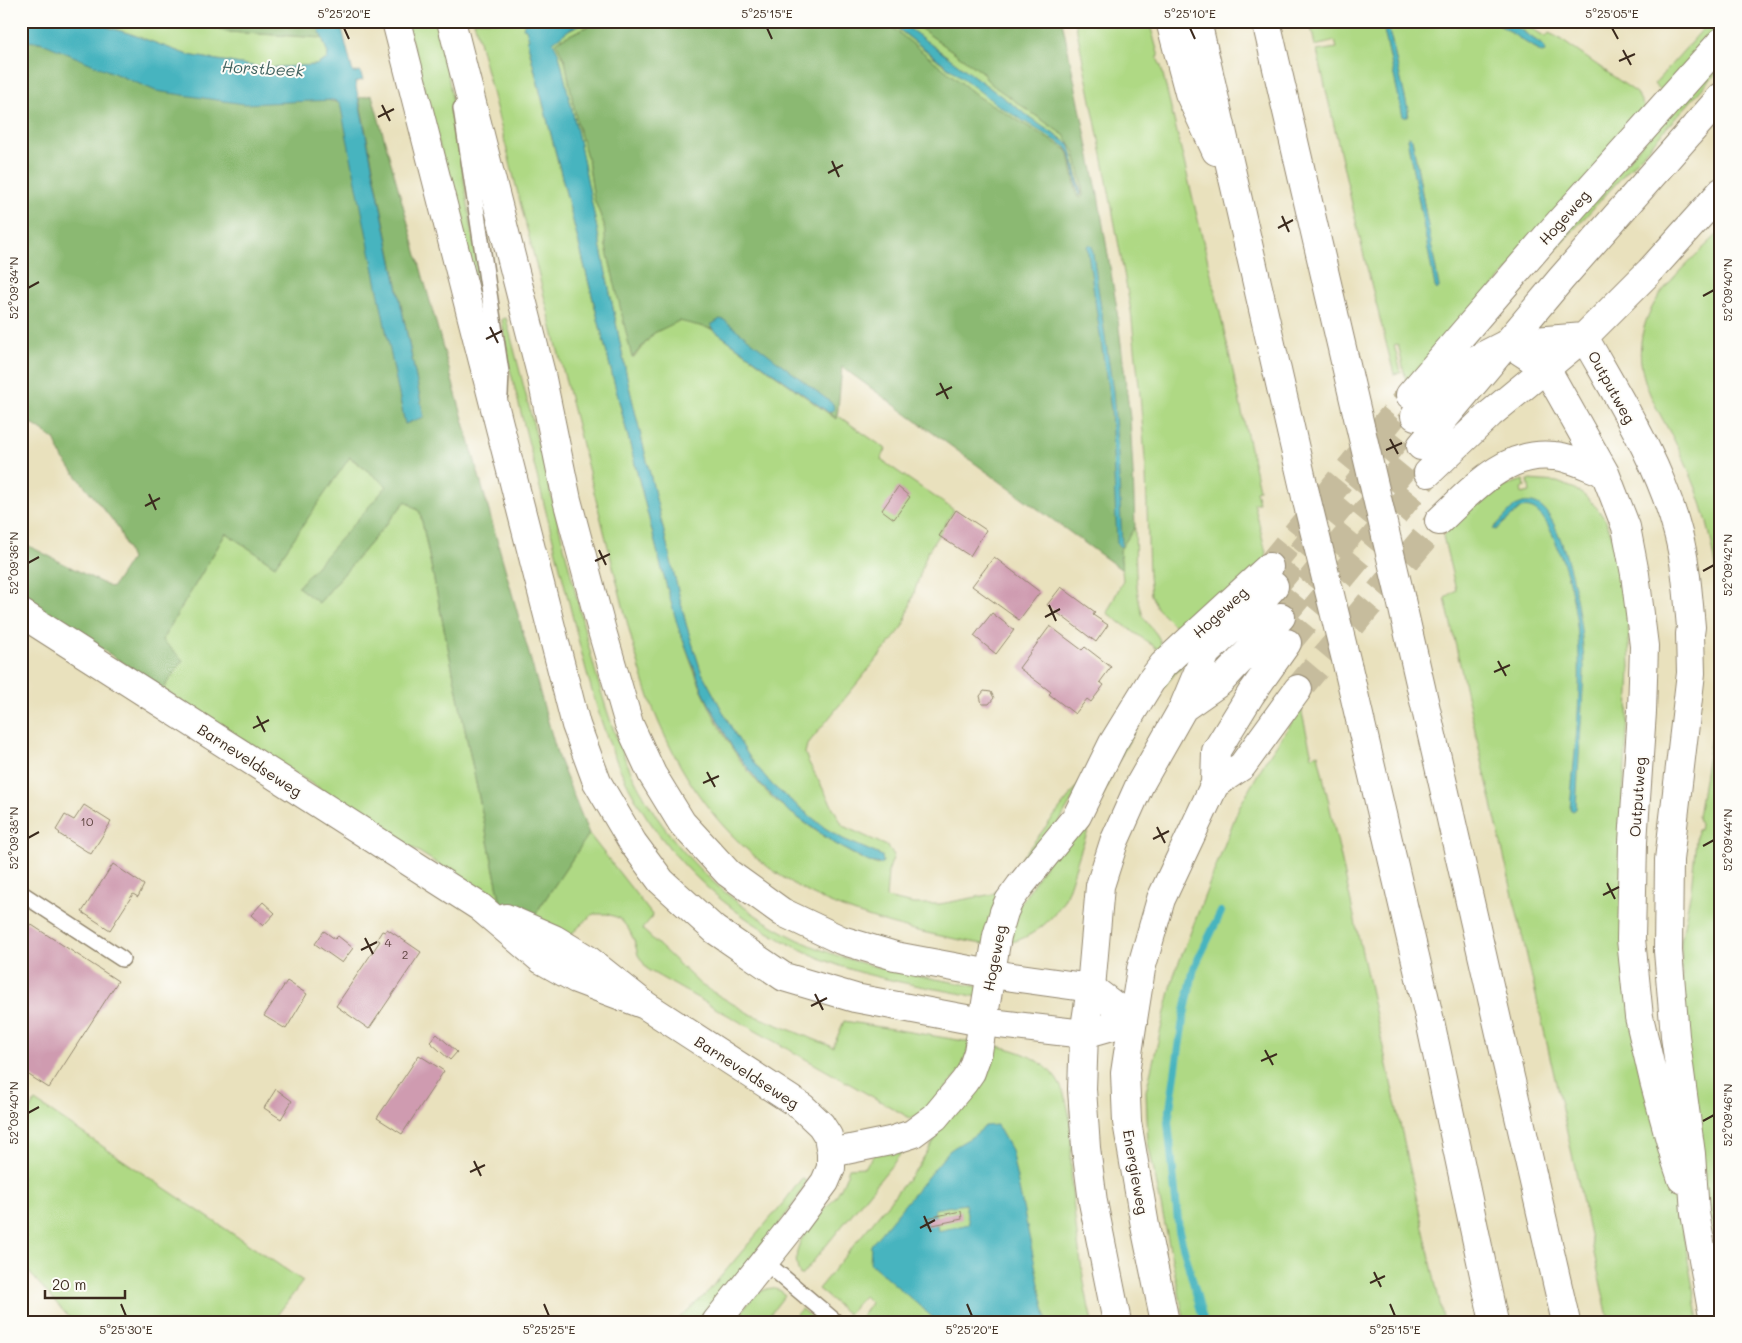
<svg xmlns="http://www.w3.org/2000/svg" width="1742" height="1343" font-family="Mali,sans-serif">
	<rect width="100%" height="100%" fill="#fdfcf7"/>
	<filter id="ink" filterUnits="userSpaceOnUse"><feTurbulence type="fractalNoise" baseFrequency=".02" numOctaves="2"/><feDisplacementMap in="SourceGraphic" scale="10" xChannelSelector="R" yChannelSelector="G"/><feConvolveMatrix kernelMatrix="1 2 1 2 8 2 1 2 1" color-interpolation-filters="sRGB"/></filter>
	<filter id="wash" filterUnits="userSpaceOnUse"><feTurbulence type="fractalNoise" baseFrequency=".0096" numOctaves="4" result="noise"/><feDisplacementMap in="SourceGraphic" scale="20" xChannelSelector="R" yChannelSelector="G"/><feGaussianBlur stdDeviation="1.12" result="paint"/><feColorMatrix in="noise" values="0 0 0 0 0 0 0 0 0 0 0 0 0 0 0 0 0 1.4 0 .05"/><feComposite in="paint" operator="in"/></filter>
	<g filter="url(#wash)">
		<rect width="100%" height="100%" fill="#e9e1bd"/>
		<path fill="#afd984" stroke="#758251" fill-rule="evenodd" d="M 87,21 L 188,21 L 228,32 L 323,38 L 328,54 L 328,59 L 316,65 L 264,68 L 188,55 L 131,34 Z
			M 406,21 L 440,21 L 484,311 Z
			M 474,21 L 525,21 L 524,28 L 526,29 L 529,39 L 527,41 L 661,566 C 681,639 707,727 760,785 C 775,802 794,815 812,828 C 833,843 854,857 878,865 L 882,856 L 843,839 L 825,828 L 773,786 L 750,758 L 736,736 L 701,671 L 686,624 L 628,382 L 579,140 L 559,54 L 553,42 C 566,30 581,21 599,21 L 559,40 L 556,43 L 565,60 L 577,123 L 588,160 L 594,199 L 604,224 L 606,246 L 633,358 L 654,333 L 679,320 L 712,329 L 836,419 L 837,415 L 886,449 L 881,460 L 954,510 L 927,553 L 903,627 L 807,745 L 805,753 L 808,761 L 843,826 L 887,846 L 894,855 L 888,872 L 886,898 L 914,904 L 940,904 L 993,894 L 1011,875 L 1023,856 L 1087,774 L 988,945 C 944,937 901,929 859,914 C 768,884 704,821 664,734 C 650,705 641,673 632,641 Z
			M 884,21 L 888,21 L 944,65 L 1065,146 L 1070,153 L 1079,196 L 1082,194 L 1072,153 C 1068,139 1054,134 1043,127 L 899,21 L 910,21 L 982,72 L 986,79 L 995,87 L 1065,136 L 1070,143 L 1075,153 L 1082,183 L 1083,196 L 1082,198 L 1077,196 L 1067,150 L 979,97 Z
			M 1075,21 L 1149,21 L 1159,57 L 1157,58 L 1161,66 L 1217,299 L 1259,489 L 1259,490 L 1256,491 L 1259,503 L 1254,503 L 1267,557 L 1187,628 L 1174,625 L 1157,608 L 1151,595 L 1149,576 L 1146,471 L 1140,395 L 1131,311 L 1104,165 Z
			M 1310,21 L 1382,21 L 1404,117 L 1409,116 L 1387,21 L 1493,21 L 1542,53 L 1541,44 L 1508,21 L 1519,21 L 1546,37 L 1549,33 L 1557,37 L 1637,93 L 1644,107 L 1648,110 L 1407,385 L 1398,344 L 1394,345 L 1401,372 L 1394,374 L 1363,252 L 1317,51 L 1337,48 L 1335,41 L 1315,46 ZM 1407,138 L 1412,139 C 1422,189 1430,238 1436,289 Z
			M 1710,21 L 1721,21 L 1721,29 L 1665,92 L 1659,90 L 1654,84 Z
			M 1721,53 L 1721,68 L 1436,381 Z
			M 1721,231 L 1721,610 C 1718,570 1711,529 1697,491 C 1690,472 1681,453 1672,436 C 1651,398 1630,366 1646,321 C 1659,285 1694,258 1721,231 Z
			M 504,318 L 506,318 C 527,398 547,479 567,559 C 586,632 600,708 633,776 C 667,844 722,900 789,935 C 848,966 915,975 980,987 L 978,997 C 924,986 866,979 815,956 C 723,917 651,846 613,753 C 592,701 580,645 566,591 C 547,517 529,443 510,369 L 502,320 Z
			M 349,457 L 388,486 L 298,587 L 319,603 L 406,501 L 420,512 L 501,904 L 163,689 L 162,640 L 226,533 L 275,566 Z
			M 1524,480 L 1525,487 L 1521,488 L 1522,494 L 1530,492 L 1528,480 L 1557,482 L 1573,488 L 1585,496 L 1597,508 L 1606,521 L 1614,541 L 1620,562 L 1628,619 L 1630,666 L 1628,717 L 1621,826 L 1673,1176 L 1699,1322 L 1609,1322 C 1557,1080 1499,839 1445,598 L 1456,590 L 1443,536 C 1464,512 1492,488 1524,480 Z
			M 1135,527 C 1136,554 1134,587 1142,613 C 1146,627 1163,634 1161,650 L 1159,650 L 1107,613 L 1123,580 L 1120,551 L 1118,550 Z
			M 1192,656 C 1140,705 1107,780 1082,847 C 1076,864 1072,881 1065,898 C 1052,922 1032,938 1005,944 L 1008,924 L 1158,685 Z
			M 1721,657 L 1721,1280 L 1702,1172 L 1685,1059 L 1681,941 L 1691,890 L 1697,830 L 1699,830 L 1700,825 L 1698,817 L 1713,723 Z
			M 1301,709 L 1312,756 L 1318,754 L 1444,1322 L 1185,1322 L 1148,1142 L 1146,1091 L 1174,975 L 1239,807 L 1266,760 Z
			M 589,834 L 653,916 L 642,929 L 701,985 L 750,1014 L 833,1047 L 844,1021 L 970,1042 L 962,1070 L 921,1115 L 910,1118 L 648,970 L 638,955 L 634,940 L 628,928 L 619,918 L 607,914 L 593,914 L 569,936 L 532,919 Z
			M 987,1044 C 1014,1049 1041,1056 1057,1080 C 1077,1111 1069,1154 1072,1189 C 1076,1233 1082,1278 1092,1322 L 857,1322 L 871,1303 L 864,1296 L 848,1314 L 818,1289 L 917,1168 L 939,1133 L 934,1129 Z
			M 35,1101 L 303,1281 L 272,1322 L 73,1322 L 21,1263 L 21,1123 Z
			M 905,1147 L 896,1160 L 802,1275 L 800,1275 C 785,1243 819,1218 836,1196 C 842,1187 846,1178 849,1168 L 865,1167 L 875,1153 Z
			M 802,1178 L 806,1181 C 796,1205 777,1226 760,1246 C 739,1272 718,1298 695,1322 L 675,1322 L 706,1294 L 784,1202 Z
			M 772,1288 L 781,1291 L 785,1295 L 764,1322 L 734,1322 C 744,1309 754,1290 772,1288 Z
			M 801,1309 L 818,1322 L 791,1322 Z"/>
		<path fill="#8bb972" stroke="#637248" d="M 188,21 L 316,21 L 323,38 L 228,32 Z
			M 599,21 L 884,21 L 979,97 L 1067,150 L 1069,154 L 1077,196 L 1080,198 L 1083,196 L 1082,183 L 1075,153 L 1065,136 L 995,87 L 987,80 L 982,72 L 910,21 L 1062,21 L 1098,195 L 1116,303 L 1130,418 L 1133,472 L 1135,527 L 1120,550 L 1122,570 L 842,367 L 837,419 L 828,412 L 831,412 L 712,327 L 715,331 L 712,329 L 679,321 L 654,333 L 632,358 L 606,246 L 604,224 L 594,199 L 588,160 L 577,123 L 565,60 L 556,43 L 559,40 Z
			M 21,41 L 40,42 L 341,103 L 405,424 L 424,417 L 359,98 L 372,95 L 558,757 L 589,834 L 532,919 L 501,904 L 420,512 L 406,501 L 319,603 L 298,587 L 387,486 L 350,457 L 275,566 L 226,533 L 162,640 L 183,660 L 163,689 L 21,596 L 21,542 L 112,588 L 131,559 L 118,527 L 63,459 L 54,439 L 21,416 Z"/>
		<path fill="#46b4bf" stroke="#406f6e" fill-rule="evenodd" d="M 21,21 L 87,21 L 131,34 L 188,55 L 264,68 L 316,65 L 327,59 L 328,54 L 316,21 L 340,21 L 353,73 L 360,71 L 363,80 L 355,82 L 424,417 L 405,424 L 340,103 L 333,100 L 244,104 L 156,91 L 40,42 L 21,41 Z
			M 525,21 L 588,21 L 570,29 L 553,42 L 559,54 L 579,140 L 628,382 L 686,624 L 701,671 L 736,736 L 750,758 L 773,786 L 825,828 L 843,839 L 882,856 L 883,862 L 880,864 L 869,862 L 840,847 L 787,810 L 760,784 L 732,747 L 705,696 L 678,627 L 661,566 L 527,40 L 529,39 L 526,29 L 523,28 Z
			M 888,21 L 899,21 L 1043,127 L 1069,144 L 1072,153 L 1081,195 L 1079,195 L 1070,153 L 1066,147 L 999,106 Z
			M 1382,21 L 1387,21 L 1408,110 L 1408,117 L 1403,117 Z
			M 1493,21 L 1508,21 L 1541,44 L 1545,48 L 1545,52 L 1542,53 Z
			M 1409,136 L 1412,139 L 1439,286 L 1439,288 L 1437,290 L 1435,287 L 1407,138 Z
			M 1089,244 L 1092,246 L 1113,391 L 1118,455 L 1122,545 L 1120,547 L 1117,544 L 1111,410 L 1087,246 Z
			M 720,319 L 724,320 L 833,404 L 834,410 L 828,412 L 715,331 L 711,325 Z
			M 1523,503 C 1530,502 1536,503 1541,507 C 1569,529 1585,637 1584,672 L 1576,809 L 1573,811 L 1570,809 C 1576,731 1589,650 1567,574 C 1564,562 1558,550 1554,538 C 1548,525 1539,504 1521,508 L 1496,530 L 1493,529 L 1515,506 Z
			M 997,1125 L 1011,1150 L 1047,1322 L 938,1322 L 870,1263 L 871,1245 L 949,1151 C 961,1142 975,1137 985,1126 ZM 965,1204 L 969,1224 L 938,1231 L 934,1209 Z"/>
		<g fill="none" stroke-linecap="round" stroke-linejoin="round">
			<path stroke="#46b4bf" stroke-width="8" d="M 1204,1322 L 1179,1231 L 1168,1122 L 1183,1020 L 1194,968 L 1221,912"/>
		</g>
		<g id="blocks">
			<path fill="#cf9bb0" d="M 898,487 L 910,497 L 894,519 L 882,510 Z
				M 956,510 L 986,530 L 970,556 L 939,536 Z
				M 994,557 L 1040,592 L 1019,620 L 972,586 Z
				M 1061,587 L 1095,612 L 1093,615 L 1108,625 L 1096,642 L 1047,605 Z
				M 992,613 L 1014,630 L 996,654 L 974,636 Z
				M 1050,626 L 1082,650 L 1085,647 L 1111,667 L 1100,682 L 1104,685 L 1091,702 L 1087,699 L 1075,714 L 1049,694 L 1051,692 L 1019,668 Z
				M 984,691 L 991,692 L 994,698 L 989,704 L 982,704 L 980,696 Z
				M 84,805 L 111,822 L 91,854 L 59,834 L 60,833 L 56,830 L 65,815 L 74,820 Z
				M 113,864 L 144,885 L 138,897 L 133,894 L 110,930 L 82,912 Z
				M 263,902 L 275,913 L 263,926 L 251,915 Z
				M 21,918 L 118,981 L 49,1088 L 21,1070 Z
				M 387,929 L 421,952 L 369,1029 L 336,1006 L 380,941 L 377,939 L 382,931 L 385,932 Z
				M 324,931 L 335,939 L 338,936 L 353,948 L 342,963 L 315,944 Z
				M 287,981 L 307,994 L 286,1029 L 264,1016 Z
				M 437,1034 L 457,1052 L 450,1060 L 430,1042 Z
				M 419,1055 L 444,1071 L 402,1134 L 377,1118 Z
				M 276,1089 L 292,1101 L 281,1119 L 264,1108 Z
				M 961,1211 L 962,1219 L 928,1226 L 927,1218 Z"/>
		</g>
	</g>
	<g filter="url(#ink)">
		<use href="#blocks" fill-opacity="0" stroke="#92866e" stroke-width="1"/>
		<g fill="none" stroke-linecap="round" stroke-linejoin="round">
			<path stroke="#c6bc9d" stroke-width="28" stroke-dasharray="28 14" stroke-linecap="butt" d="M 1269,567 L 1410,395"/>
			<path stroke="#c6bc9d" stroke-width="28" stroke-dasharray="28 14" stroke-linecap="butt" d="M 1274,586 L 1415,416
				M 1281,617 L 1421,446
				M 1287,643 L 1428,473
				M 1298,689 L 1439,521"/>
			<g stroke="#92866e" stroke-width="18">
				<path id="lane" d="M 461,108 L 501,372 L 500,395
					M 21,893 L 122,959
					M 764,1261 L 836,1322"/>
			</g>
			<g stroke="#92866e" stroke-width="30">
				<path id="street" d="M 1410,395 L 1549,234 L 1721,42
					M 831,1153 L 890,1141 L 912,1134 L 935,1117 L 964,1082 L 971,1072 L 978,1052 L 997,936 L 1004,912 L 1009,901 L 1020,886 L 1077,816 L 1113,743 L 1151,681 L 1163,665 L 1181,648 L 1269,567"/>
			</g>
			<g stroke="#92866e" stroke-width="30">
				<path id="secondary" d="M 21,613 L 480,907 L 542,960 L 576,979 L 645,1005
					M 506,918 L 554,939 L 587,959 L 645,1005 L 802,1107 L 821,1125 L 828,1136 L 831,1153 L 831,1168 L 825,1182 L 794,1224 L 716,1322
					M 1091,988 L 1084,1034 L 1082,1089 L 1086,1148 L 1093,1202 L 1117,1322
					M 1133,1020 L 1125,1073 L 1127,1122 L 1145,1226 L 1165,1322"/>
			</g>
			<g stroke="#92866e" stroke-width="30">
				<path id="primary" d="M 1584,337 C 1619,399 1660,463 1678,533 C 1686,563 1688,596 1691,627 L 1690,634 L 1691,673 L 1669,860 L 1668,951 L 1675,1036 L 1691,1154 L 1695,1213 L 1714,1322
					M 1508,343 L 1546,368 L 1605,473 L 1626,527 L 1635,574 L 1644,646 L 1642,712 L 1633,842 L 1631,939 L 1639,1017 L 1654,1081 L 1675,1158 L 1682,1179
					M 1415,416 L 1455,370 L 1508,343 L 1584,337
					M 1421,446 L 1561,279 L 1721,97
					M 1428,473 L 1490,414 L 1584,337 L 1650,271 L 1721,192
					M 1439,521 C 1471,491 1506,450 1554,456 C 1571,457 1589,467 1605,473
					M 1183,708 L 1220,682 L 1281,617
					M 1215,784 L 1242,766 L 1298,689
					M 1091,988 L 1100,886 L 1114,842 L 1140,784 L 1183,708 L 1206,653 L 1251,611 L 1274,586
					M 1133,1020 L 1141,969 L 1161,899 L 1215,784 L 1216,751 L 1251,694 L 1287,643"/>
			</g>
			<g stroke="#92866e" stroke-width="30">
				<path id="highway" d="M 396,21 L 576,725 L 597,782 L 633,843 L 661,881 L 715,930 L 784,977 L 855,998 L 982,1022 L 1084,1034 L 1133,1020
					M 451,21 L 541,374 L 567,500 L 602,631 L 629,724 L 652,774 L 682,823 L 728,873 L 782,912 L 841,940 L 895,956 L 991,974 L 1091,988 L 1133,1020
					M 1170,21 L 1189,93 L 1216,151
					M 1197,21 L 1306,497
					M 1266,21 L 1361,430
					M 1401,600 L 1566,1322
					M 1348,668 L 1430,1021 L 1494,1322"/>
			</g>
			<use href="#lane" stroke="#fff" stroke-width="15"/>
			<use href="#street" stroke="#fff" stroke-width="28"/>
			<use href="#secondary" stroke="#fff" stroke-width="28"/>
			<use href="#primary" stroke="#fff" stroke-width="28"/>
			<use href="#highway" stroke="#fff" stroke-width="28"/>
			<g stroke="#92866e" stroke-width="30" stroke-linecap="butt">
				<path id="highway-bridge" d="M 1361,430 L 1401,600
					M 1306,497 L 1348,668"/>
			</g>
			<use href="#highway-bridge" stroke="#fff" stroke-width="28"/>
		</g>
	</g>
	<path fill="none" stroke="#3b2a1e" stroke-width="2" d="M 344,28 L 349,39M 767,28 L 772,39M 1190,28 L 1195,39M 1612,28 L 1618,39M 1623,50 L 1631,65M 1619,61 L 1635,54M 382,105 L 390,121M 378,117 L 394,109M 832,161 L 839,177M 828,173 L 843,165M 1282,216 L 1289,232M 1278,228 L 1293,220M 28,288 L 39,282M 1703,296 L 1714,290M 490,327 L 498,343M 486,339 L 502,331M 940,383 L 948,399M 936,395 L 952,387M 1390,439 L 1398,454M 1386,450 L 1402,443M 149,494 L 156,510M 145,506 L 160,498M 599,550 L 606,565M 595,561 L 610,554M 28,563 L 39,557M 1703,571 L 1714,565M 1049,605 L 1056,621M 1045,617 L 1060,609M 1498,661 L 1506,676M 1494,672 L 1510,665M 257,716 L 265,732M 253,728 L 269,720M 707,772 L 715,787M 703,783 L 719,776M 1157,827 L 1165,843M 28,838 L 39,832M 1153,839 L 1169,831M 1703,846 L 1714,840M 1607,883 L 1615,899M 1603,895 L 1619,887M 365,938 L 373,954M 361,950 L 377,942M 815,994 L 823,1010M 811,1006 L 827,998M 1265,1050 L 1273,1065M 1261,1061 L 1277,1054M 28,1113 L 39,1107M 1703,1121 L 1714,1115M 474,1161 L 481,1176M 470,1172 L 485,1165M 924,1216 L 931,1232M 920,1228 L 935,1220M 1374,1272 L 1381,1287M 1370,1283 L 1385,1276M 121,1304 L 126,1316M 544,1304 L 549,1316M 967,1304 L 972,1316M 1390,1304 L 1395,1316"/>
	<g text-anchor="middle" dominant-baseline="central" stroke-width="4" stroke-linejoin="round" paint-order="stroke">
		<g font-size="12" fill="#604642">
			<text x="87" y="821">10</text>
			<text x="388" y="942">4</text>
			<text x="405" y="954">2</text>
		</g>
		<g font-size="15" fill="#3b2a1e" stroke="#fdfcf7">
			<text transform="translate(1564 217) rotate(-48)">Hogeweg</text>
			<text transform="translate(1612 387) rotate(61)">Outputweg</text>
			<text transform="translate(1220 612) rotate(-42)">Hogeweg</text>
			<text transform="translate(250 760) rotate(33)">Barneveldseweg</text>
			<text transform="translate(1637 797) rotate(-86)">Outputweg</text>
			<text transform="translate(994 958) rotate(-79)">Hogeweg</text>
			<text transform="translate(747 1072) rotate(33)">Barneveldseweg</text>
			<text transform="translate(1136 1172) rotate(80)">Energieweg</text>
		</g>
		<g font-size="16" font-style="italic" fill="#3f615e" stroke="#fdfcf7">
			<text transform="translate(263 68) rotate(3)">Horstbeek</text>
		</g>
	</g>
	<rect width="1742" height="1343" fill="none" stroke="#fdfcf7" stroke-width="55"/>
	<path d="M45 1290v8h80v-8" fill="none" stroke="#3b2a1e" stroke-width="2.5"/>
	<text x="52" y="1290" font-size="15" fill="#3b2a1e" stroke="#fdfcf7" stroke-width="4" paint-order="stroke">20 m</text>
	<rect x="28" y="28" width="1686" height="1288" fill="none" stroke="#3b2a1e" stroke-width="2"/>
	<g font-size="12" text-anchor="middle" fill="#3b2a1e">
		<text x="344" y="18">5°25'20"E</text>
		<text x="767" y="18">5°25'15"E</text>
		<text x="1190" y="18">5°25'10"E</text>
		<text x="1612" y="18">5°25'05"E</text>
		<text transform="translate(14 288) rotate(-90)" y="4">52°09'34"N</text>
		<text transform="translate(1728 290) rotate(-90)" y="4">52°09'40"N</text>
		<text transform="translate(14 563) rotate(-90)" y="4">52°09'36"N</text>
		<text transform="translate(1728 565) rotate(-90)" y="4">52°09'42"N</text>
		<text transform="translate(14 838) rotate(-90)" y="4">52°09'38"N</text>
		<text transform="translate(1728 840) rotate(-90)" y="4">52°09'44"N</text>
		<text transform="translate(14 1113) rotate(-90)" y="4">52°09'40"N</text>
		<text transform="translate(1728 1115) rotate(-90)" y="4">52°09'46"N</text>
		<text x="126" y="1334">5°25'30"E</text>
		<text x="549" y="1334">5°25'25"E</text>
		<text x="972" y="1334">5°25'20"E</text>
		<text x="1395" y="1334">5°25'15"E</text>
	</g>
</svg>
